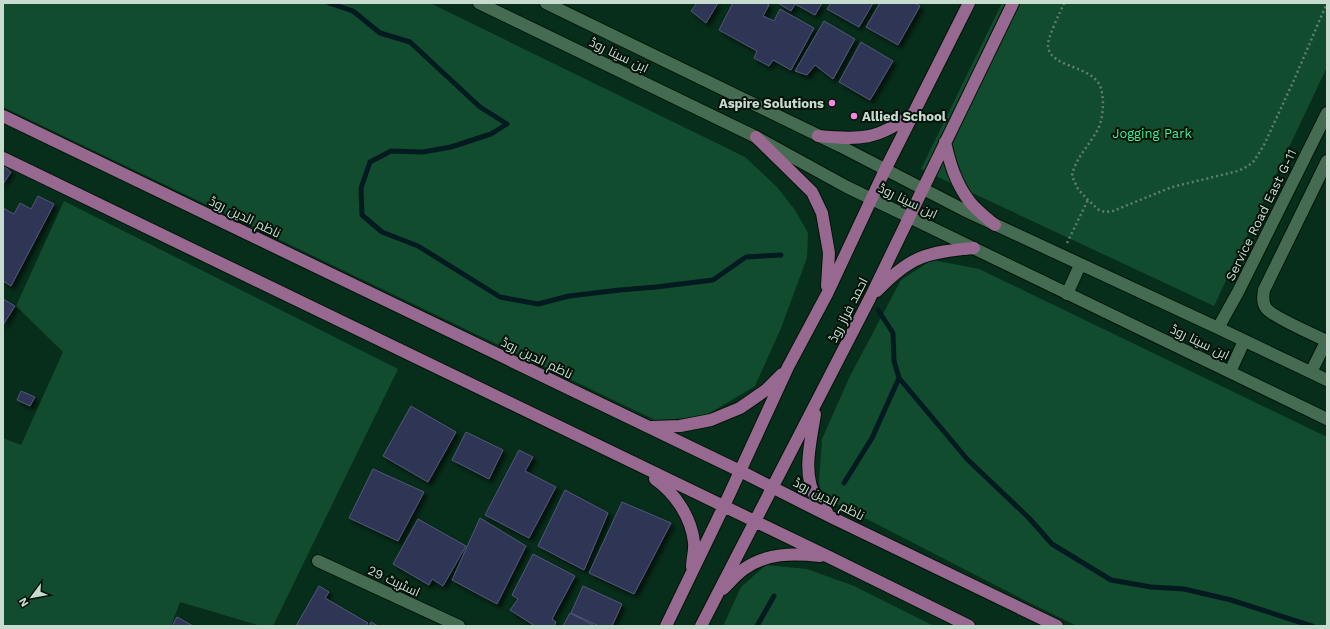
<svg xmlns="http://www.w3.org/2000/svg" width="1330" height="629" font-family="'Work Sans',Cairo,sans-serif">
	<defs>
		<filter id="shadow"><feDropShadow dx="3.5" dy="3.5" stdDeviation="2" flood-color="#0009"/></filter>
	</defs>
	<rect width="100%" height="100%" fill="#072e1a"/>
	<path fill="#124c2e" d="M 3,3 L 430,3 L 745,157 L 777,187 L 795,210 L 808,233 L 807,258 L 781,328 L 755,386 L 705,416 L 657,421 L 3,107 Z
		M 1002,3 L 1327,3 L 1327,67 L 1214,306 L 921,169 Z
		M 64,201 L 398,369 L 273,626 L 261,626 L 180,602 L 171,626 L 3,626 L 3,438 L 21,445 L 63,352 L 16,306 Z
		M 932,260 L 979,269 L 1327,437 L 1327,626 L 1077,626 L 1028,602 L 822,496 L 819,482 L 822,439 L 850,376 L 901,280 Z
		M 766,565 L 807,569 L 854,586 L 934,626 L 723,626 L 741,587 Z"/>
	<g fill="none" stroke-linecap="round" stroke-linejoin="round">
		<path stroke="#031b20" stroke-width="5" d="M 329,3 L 353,11 L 380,33 L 410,42 L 480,107 L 507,124 L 491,134 L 451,147 L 423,152 L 391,151 L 370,162 L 361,188 L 362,215 L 382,232 L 418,246 L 500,297 L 538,304 L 569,296 L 620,290 L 656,287 L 713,280 L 746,257 L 781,255
			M 878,310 L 893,333 L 894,361 L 899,378 L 967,459 L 1029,518 L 1052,544 L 1111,580 L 1151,587 L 1184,589 L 1231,600 L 1312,626
			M 844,483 L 872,438 L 899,378
			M 757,626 L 774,596"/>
	</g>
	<path fill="#2f3454" stroke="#51577a" filter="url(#shadow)" d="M 697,3 L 718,3 L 706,23 L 691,11 Z
		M 733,3 L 766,3 L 769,5 L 763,16 L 774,21 L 780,9 L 814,28 L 791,70 L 773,60 L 769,66 L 754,58 L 757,51 L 719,30 Z
		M 778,3 L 822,3 L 815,15 L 795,4 L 791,11 Z
		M 831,3 L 873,3 L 859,27 L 827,9 Z
		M 880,3 L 915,3 L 920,6 L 898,45 L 866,27 Z
		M 824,21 L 855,39 L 833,79 L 815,65 L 807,75 L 795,71 Z
		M 861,42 L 893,61 L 870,100 L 839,82 Z
		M 3,166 L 11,172 L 3,184 Z
		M 38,196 L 54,204 L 11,286 L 3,281 L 3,208 L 14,214 L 20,203 L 31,209 Z
		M 3,299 L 15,306 L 3,325 Z
		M 21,391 L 35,397 L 30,406 L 17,400 Z
		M 411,406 L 456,432 L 428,482 L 383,456 Z
		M 466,432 L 503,450 L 489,479 L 452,460 Z
		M 519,450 L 533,457 L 525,471 L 556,487 L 529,538 L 485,515 Z
		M 373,469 L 424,492 L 398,541 L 349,518 Z
		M 565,490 L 608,513 L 584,570 L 538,546 Z
		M 622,502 L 671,523 L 634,594 L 589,573 Z
		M 480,518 L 526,546 L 497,604 L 452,580 Z
		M 418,519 L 466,546 L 443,586 L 432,579 L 429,585 L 393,564 Z
		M 533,554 L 575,576 L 552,619 L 556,622 L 554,626 L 535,626 L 510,610 L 518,599 L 512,595 Z
		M 319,586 L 329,592 L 325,598 L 368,623 L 366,626 L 296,626 Z
		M 583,586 L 622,604 L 612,626 L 599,626 L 571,613 Z
		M 570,613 L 595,626 L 563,626 Z
		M 177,617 L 193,626 L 172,626 Z
		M 371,622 L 378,626 L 369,626 Z"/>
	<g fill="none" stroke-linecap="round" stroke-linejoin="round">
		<g stroke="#001507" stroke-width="14">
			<path id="street" d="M 1327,161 L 1264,290 C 1263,296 1262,302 1266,308 C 1271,316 1316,336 1327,341
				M 1311,372 L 1327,340
				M 318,561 L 459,626"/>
		</g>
		<g stroke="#001507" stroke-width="14">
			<path id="secondary" d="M 479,3 L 756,137 L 847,187 L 1327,419
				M 546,3 L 840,146 L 964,210 L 1218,328 L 1327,380
				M 1067,294 L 1080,265
				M 1218,328 L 1238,292 L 1327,113
				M 1230,372 L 1244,341"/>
		</g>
		<g stroke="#001507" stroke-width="14">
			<path id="primary" d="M 3,116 L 740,471 L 833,518 L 1057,626
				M 818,136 C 860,140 878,140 912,114
				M 756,137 L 812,192 L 822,213 L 829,253 L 827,286
				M 945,142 C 950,164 956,184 970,202 C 977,211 987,218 995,225
				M 3,158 L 829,557 L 969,626
				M 877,291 C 910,256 927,252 974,248
				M 815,414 C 811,442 801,474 817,500 C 819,504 824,508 827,512
				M 651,427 L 680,426 L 711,420 L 740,408 L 766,390 L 782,374
				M 655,479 C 675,493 691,517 694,542 C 695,550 692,559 692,567
				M 723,589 C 730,582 736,575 744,569 C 767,553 792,553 820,556
				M 666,626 L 724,506 L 788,367 L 827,294 L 885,170 L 969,3
				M 701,626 L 870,298 L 1013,3"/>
		</g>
		<path stroke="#617f6e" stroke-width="2.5" stroke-dasharray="2 3" stroke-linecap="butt" d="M 1064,3 C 1061,11 1047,38 1048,46 C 1050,70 1099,64 1102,93 C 1104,104 1103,118 1098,129 C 1090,145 1075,158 1072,176 L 1078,189 L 1088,200 L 1099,210 L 1105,212 L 1113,211 L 1172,187 L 1238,171 L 1248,166 L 1254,161 L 1264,145 L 1294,80 L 1327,3
			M 1067,243 L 1088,200"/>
		<use href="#street" stroke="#456b53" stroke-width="12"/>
		<use href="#secondary" stroke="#456b53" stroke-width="12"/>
		<use href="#primary" stroke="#986990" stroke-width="12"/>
	</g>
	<g fill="#fd86e2" stroke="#04130a" stroke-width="1.5">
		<circle cx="832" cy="103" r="4"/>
		<circle cx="854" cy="116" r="4"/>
	</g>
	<g text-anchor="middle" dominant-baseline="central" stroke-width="4" stroke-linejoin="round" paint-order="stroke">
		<g font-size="13" fill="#c7dcce" stroke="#04130a">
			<text transform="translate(619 55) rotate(26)">ابن سینا روڈ</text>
			<text transform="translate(908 201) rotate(26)">ابن سینا روڈ</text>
			<text transform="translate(1261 215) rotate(-64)">Service Road East G-11</text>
			<text transform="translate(245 217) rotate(26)">ناظم الدین روڈ</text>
			<text transform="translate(848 310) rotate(-63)">احمد فراز روڈ</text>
			<text transform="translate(1200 342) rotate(26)">ابن سینا روڈ</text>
			<text transform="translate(537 358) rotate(26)">ناظم الدین روڈ</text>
			<text transform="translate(829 499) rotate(27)">ناظم الدین روڈ</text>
			<text transform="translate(394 581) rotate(25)">اسٹریٹ 29</text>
		</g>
		<g font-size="13" font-weight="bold" fill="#c7dcce" stroke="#04130a" text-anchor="end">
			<text x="824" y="103">Aspire Solutions</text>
			<text x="862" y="116" text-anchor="start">Allied School</text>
		</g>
		<g font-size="13" fill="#39f298" stroke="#04130a">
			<text x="1152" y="133">Jogging Park</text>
		</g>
	</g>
	<rect width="1330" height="629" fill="none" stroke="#c7dcce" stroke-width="8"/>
	<g transform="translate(32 597) rotate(238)" stroke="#04130a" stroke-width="3" paint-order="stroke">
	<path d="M0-3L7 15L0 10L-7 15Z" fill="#c7dcce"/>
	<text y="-6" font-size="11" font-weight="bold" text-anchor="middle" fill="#c7dcce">N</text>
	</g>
</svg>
